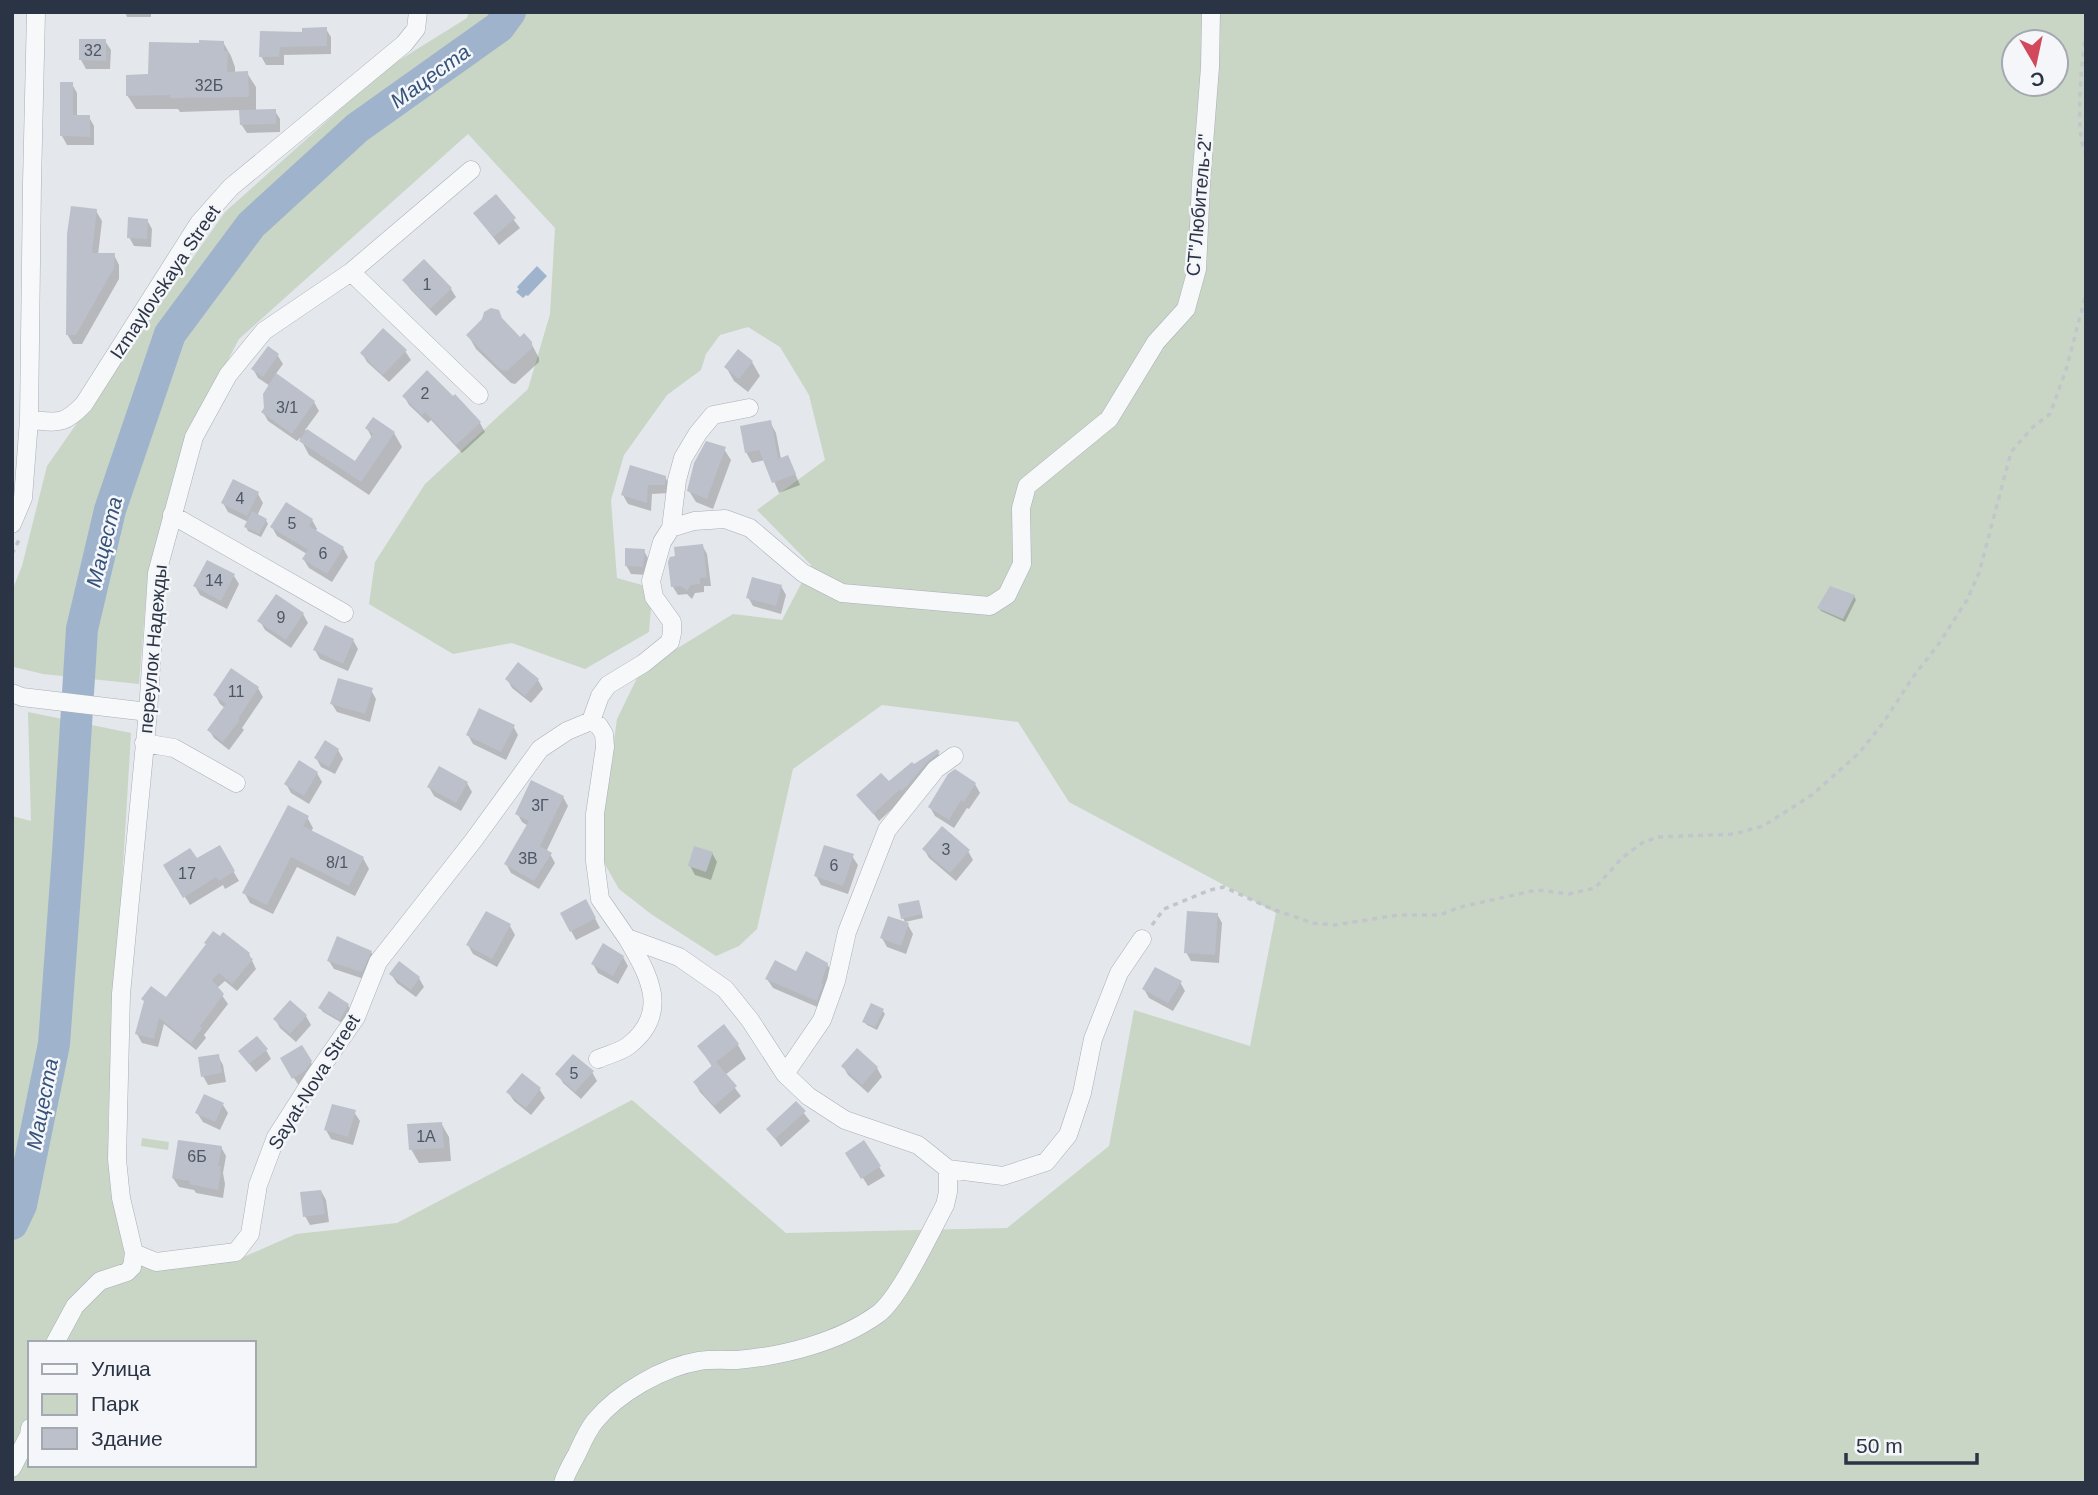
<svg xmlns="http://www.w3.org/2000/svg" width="2098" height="1495" font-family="Helvetica,sans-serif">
	<rect width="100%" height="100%" fill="#e4e7ec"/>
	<path fill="#c9d6c5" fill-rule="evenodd" d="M 469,12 L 2086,12 L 2086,1483 L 12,1483 L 12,816 L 31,821 L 28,712 L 131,733 L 108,1119 L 127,1250 L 162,1267 L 239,1259 L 296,1234 L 397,1223 L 632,1100 L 786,1233 L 1007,1228 L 1109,1146 L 1134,1010 L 1250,1046 L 1276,913 L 1069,802 L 1018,722 L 882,705 L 793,769 L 757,929 L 739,946 L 716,956 L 651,914 L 619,889 L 603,861 L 604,811 L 617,719 L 637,678 L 673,651 L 733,614 L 782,620 L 811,565 L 757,510 L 825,460 L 809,395 L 780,347 L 748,327 L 720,335 L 706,354 L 701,370 L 667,395 L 624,455 L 611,500 L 617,578 L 642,585 L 651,608 L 649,632 L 585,669 L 512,643 L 453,654 L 369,604 L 375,562 L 425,484 L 528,389 L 550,314 L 555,228 L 468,134 L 239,339 L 183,445 L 148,574 L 139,684 L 43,674 L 14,667 L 12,665 L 12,591 L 22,566 L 47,466 L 225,212 L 385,69 L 467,18 ZM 2014,42 L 2056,42 L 2056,84 L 2014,84 ZM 30,1343 L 254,1343 L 254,1465 L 30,1465 Z
		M 142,1138 L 169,1142 L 168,1150 L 141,1146 Z"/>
	<path fill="#9fb4cc" d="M 537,266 L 547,276 L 528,296 L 526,295 L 523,298 L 516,292 L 519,289 L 517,287 Z"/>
	<path fill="#0003" d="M 125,12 L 151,12 L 151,17 L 127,17 Z
		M 326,29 L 331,37 L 331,54 L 284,55 L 284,65 L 266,65 L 261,56 L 304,34 Z
		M 105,41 L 111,50 L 110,69 L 86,69 L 81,60 Z
		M 223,42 L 231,56 L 235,67 L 235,74 L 247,73 L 256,87 L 256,111 L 275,111 L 280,119 L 280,132 L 247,133 L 241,124 L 241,110 L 180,112 L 178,109 L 136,109 L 127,95 L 150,76 L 201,44 Z
		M 72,84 L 77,93 L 77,117 L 89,117 L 94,126 L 94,145 L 67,145 L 62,136 Z
		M 496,197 L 520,228 L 499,245 L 475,213 Z
		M 96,211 L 102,221 L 98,255 L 114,255 L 119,265 L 119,279 L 82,344 L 73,344 L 67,334 Z
		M 147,220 L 152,229 L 151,247 L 134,246 L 129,237 Z
		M 405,281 L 451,289 L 456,297 L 436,316 L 410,289 Z
		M 505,323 L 520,339 L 531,343 L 539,358 L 539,362 L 515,384 L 511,383 L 476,349 L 468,335 Z
		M 268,348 L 278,356 L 283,364 L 275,375 L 314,402 L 319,411 L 305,430 L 355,463 L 372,438 L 367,428 L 394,433 L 402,447 L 369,495 L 309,455 L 300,438 L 297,441 L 268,421 L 263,412 L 270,386 L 258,378 L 253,369 Z
		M 405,351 L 411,360 L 389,382 L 367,362 L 362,353 Z
		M 738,352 L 752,362 L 760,376 L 748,392 L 734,381 L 726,367 Z
		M 404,396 L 480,423 L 485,432 L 462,453 L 431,420 L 428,423 L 409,405 Z
		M 770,422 L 776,433 L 781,459 L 788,457 L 800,485 L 779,493 L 765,460 L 752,463 L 746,452 Z
		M 724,449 L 731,460 L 713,509 L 696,502 L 689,491 Z
		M 665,477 L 670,486 L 669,493 L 652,494 L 651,511 L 628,504 L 623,495 Z
		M 258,494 L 263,503 L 257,516 L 266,520 L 268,524 L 261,537 L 248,531 L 246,527 L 248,522 L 228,512 L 223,503 Z
		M 312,520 L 317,529 L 315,532 L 343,548 L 348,557 L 332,582 L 309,568 L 304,560 L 307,554 L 277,536 L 272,527 Z
		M 702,545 L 707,554 L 711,586 L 704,586 L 704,592 L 695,593 L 692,599 L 687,594 L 678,595 L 673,587 Z
		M 644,551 L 649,560 L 647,575 L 631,574 L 626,565 Z
		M 234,576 L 239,584 L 227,609 L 200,595 L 195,586 Z
		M 781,586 L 786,595 L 781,614 L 753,606 L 748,597 Z
		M 1854,596 L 1856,600 L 1845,622 L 1821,611 L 1819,608 Z
		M 303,614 L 308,623 L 291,648 L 265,630 L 260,621 Z
		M 353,640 L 358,649 L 348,671 L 320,659 L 315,650 Z
		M 507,679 L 538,680 L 543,689 L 531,703 L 512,688 Z
		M 258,688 L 263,697 L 242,728 L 244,730 L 229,750 L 214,738 L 209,730 L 225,708 L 220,704 L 215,695 Z
		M 371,690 L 376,699 L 370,722 L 337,712 L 332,704 Z
		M 513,726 L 518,735 L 506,760 L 473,744 L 468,735 Z
		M 338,750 L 343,759 L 335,774 L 321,767 L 316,758 Z
		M 937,751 L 943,762 L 879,821 L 859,795 L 889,784 Z
		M 317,773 L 322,782 L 309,804 L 291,793 L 286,784 Z
		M 467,783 L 472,792 L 461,811 L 434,796 L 429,787 Z
		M 975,784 L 980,793 L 969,809 L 967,808 L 954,828 L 935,816 L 930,807 Z
		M 563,797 L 568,806 L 546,852 L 550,854 L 555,863 L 539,889 L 511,873 L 506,864 L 528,826 L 522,822 L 517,813 Z
		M 307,817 L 313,828 L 311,832 L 363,858 L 369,869 L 355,896 L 297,867 L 273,914 L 250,903 L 244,892 Z
		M 219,847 L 239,881 L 225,889 L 223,885 L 190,905 L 165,866 L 196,861 Z
		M 924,849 L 968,851 L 973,860 L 956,881 L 929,858 Z
		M 712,853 L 717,862 L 711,880 L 695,875 L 690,866 Z
		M 852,856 L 858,865 L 848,894 L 821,885 L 816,876 Z
		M 586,901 L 600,928 L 576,940 L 562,914 Z
		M 920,905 L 923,918 L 905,922 L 903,918 Z
		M 1217,914 L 1222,923 L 1219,963 L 1191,961 L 1186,952 Z
		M 908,925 L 913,934 L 906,954 L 887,947 L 882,938 Z
		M 510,926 L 515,935 L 497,967 L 473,954 L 468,945 Z
		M 371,952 L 376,961 L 367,980 L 334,969 L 329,961 Z
		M 249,954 L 256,969 L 237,991 L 225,981 L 217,988 L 228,1004 L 204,1035 L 206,1038 L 196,1050 L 164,1024 L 158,1047 L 142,1043 L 137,1034 L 166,999 Z
		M 623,957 L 628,966 L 618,984 L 598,973 L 593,964 Z
		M 827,964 L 832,973 L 822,1009 L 773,988 L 767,979 Z
		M 391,974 L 419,978 L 424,987 L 416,997 L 397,983 Z
		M 1180,982 L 1185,991 L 1173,1011 L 1149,998 L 1144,989 Z
		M 348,1005 L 350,1009 L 342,1023 L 323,1012 L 320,1008 Z
		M 882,1010 L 885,1014 L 877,1030 L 867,1025 L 864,1022 Z
		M 306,1016 L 311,1025 L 296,1042 L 280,1028 L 275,1019 Z
		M 738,1045 L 746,1059 L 725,1075 L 741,1096 L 720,1114 L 700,1092 L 695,1083 L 713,1068 L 699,1046 Z
		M 302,1047 L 316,1071 L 299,1086 L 282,1059 Z
		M 266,1050 L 271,1059 L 256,1072 L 246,1060 Z
		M 218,1056 L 223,1065 L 226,1082 L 208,1085 L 203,1076 Z
		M 843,1066 L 877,1068 L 882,1077 L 868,1093 L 848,1075 Z
		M 592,1072 L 597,1081 L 581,1099 L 563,1083 L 558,1074 Z
		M 522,1075 L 540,1090 L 545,1098 L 531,1115 L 514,1101 L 508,1092 Z
		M 796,1103 L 810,1121 L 781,1147 L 768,1129 Z
		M 223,1105 L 228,1113 L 220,1130 L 203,1122 L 197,1113 Z
		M 354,1112 L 360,1121 L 353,1145 L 331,1139 L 326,1130 Z
		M 441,1123 L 449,1137 L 451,1161 L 419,1163 L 411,1149 Z
		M 864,1143 L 885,1176 L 868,1186 L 847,1153 Z
		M 221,1147 L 226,1156 L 223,1173 L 225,1184 L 223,1198 L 196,1193 L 194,1190 L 179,1187 L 173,1178 Z
		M 321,1191 L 326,1200 L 329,1222 L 310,1225 L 305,1216 Z"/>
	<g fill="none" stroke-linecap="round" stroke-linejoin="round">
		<path stroke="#9fb4cc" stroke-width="32" d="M 12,1224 L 21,1205 L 54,1044 L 68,853 L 82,629 L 110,510 L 170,334 L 251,225 L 357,128 L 499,27 L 510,12"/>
	</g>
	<path fill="#bbc0ca" d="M 327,27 L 327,46 L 280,47 L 279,57 L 259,57 L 260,31 L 302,32 L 302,28 Z
		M 79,39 L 106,39 L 106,61 L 79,60 Z
		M 199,40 L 224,41 L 224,51 L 228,51 L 227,72 L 248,71 L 249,97 L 170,98 L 170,95 L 126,96 L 126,75 L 148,74 L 149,42 L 199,43 Z
		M 60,82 L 73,82 L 73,115 L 90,115 L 90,137 L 60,136 Z
		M 276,109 L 276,124 L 240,125 L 239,110 Z
		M 496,194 L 516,218 L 493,237 L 473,213 Z
		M 71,206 L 97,209 L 92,253 L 115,253 L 114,268 L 76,335 L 66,335 L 67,234 Z
		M 128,217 L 148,219 L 147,239 L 127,238 Z
		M 424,259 L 452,288 L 430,309 L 402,280 Z
		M 491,308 L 499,310 L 502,318 L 520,337 L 524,333 L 532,342 L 532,348 L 507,371 L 501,370 L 466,335 L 482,319 L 484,312 Z
		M 383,328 L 407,350 L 383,375 L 360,353 Z
		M 268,346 L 279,354 L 263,377 L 251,369 Z
		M 738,349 L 753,361 L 739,379 L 724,367 Z
		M 427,370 L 453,396 L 455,394 L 481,422 L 456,445 L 425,412 L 422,415 L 402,396 Z
		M 276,373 L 315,401 L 292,434 L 261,412 L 264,408 L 263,394 Z
		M 373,417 L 395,432 L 361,482 L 299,441 L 307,429 L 355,461 L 373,434 L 365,428 Z
		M 771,420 L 778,459 L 788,455 L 796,474 L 772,483 L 759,450 L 745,453 L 740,426 Z
		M 706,441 L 726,447 L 707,499 L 687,491 L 694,463 Z
		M 630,465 L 666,476 L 665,485 L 648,485 L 647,503 L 621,495 Z
		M 233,479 L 259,492 L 247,516 L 221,503 Z
		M 286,502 L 313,519 L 309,526 L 344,547 L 327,574 L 302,559 L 308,550 L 270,527 Z
		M 252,511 L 267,519 L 259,534 L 244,527 Z
		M 703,544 L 707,577 L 700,578 L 700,584 L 691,585 L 687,591 L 681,586 L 671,587 L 668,562 L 670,557 L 675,556 L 674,547 Z
		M 625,548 L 645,549 L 643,567 L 625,566 Z
		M 207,560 L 235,574 L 221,601 L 193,586 Z
		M 752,577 L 782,585 L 776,606 L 746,598 Z
		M 1830,586 L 1855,595 L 1843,619 L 1817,608 Z
		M 276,594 L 304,613 L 286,640 L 257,621 Z
		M 325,625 L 354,639 L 343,664 L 313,650 Z
		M 518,662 L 539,679 L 525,696 L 505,679 Z
		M 231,668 L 259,687 L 238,719 L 240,720 L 223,742 L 207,730 L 226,704 L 213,695 Z
		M 338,678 L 373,688 L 365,714 L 330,704 Z
		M 479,708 L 515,725 L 501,752 L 466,735 Z
		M 325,740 L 339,749 L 329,767 L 314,758 Z
		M 937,749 L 940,752 L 927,762 L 909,784 L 901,791 L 900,789 L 873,814 L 856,795 L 881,773 L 889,781 L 912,762 L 914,764 Z
		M 299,760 L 318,772 L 304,796 L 284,784 Z
		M 439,766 L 468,782 L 456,803 L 427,787 Z
		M 955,769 L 976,783 L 964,802 L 961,800 L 949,820 L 928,807 L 948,774 Z
		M 531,780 L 564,796 L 540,846 L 552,853 L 534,881 L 504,864 L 529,821 L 515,814 Z
		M 288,805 L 309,816 L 303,826 L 364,857 L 349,886 L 291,857 L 267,905 L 242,893 Z
		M 942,826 L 970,850 L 950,873 L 922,849 Z
		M 220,845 L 235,871 L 219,881 L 216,877 L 183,898 L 163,865 L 190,848 L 197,858 Z
		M 824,845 L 854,854 L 843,886 L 814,876 Z
		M 694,846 L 713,852 L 706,872 L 688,866 Z
		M 586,899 L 596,918 L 570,932 L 560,913 Z
		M 919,900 L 922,914 L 901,919 L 898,904 Z
		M 486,911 L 511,924 L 492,959 L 466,945 Z
		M 1187,911 L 1218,913 L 1215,955 L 1184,953 Z
		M 888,916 L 909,923 L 901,946 L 880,938 Z
		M 213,931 L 220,936 L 223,932 L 250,953 L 248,956 L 253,959 L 232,984 L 219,973 L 212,980 L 224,994 L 200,1026 L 202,1028 L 191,1043 L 159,1018 L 154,1039 L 135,1034 L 144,1001 L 141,999 L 151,986 L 166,997 L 206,944 L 204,943 Z
		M 337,936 L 372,951 L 362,972 L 327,961 Z
		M 603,943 L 624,956 L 613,976 L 591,964 Z
		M 806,951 L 828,963 L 821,983 L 823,984 L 817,1001 L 765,979 L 775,960 L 796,971 Z
		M 399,961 L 420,977 L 411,990 L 389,974 Z
		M 1155,967 L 1182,981 L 1168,1003 L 1142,989 Z
		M 329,991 L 349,1004 L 340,1020 L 318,1008 Z
		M 290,1000 L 307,1015 L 290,1034 L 273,1019 Z
		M 871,1003 L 884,1009 L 875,1027 L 862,1022 Z
		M 724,1024 L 739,1044 L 712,1065 L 697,1046 Z
		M 257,1036 L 268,1049 L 249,1064 L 238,1051 Z
		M 302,1045 L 312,1061 L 305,1071 L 292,1079 L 280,1058 Z
		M 857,1048 L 878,1067 L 862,1085 L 841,1066 Z
		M 219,1054 L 222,1073 L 201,1077 L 198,1057 Z
		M 573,1054 L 594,1071 L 575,1092 L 555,1074 Z
		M 716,1062 L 737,1086 L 714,1106 L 693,1082 Z
		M 522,1073 L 541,1088 L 526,1108 L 506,1092 Z
		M 204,1094 L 224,1103 L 215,1122 L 195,1113 Z
		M 796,1101 L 806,1111 L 775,1139 L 766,1129 Z
		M 332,1104 L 356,1110 L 348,1137 L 324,1130 Z
		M 442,1122 L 444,1148 L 409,1150 L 407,1124 Z
		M 178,1140 L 222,1146 L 218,1166 L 221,1166 L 220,1173 L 221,1173 L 218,1190 L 189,1184 L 190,1181 L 172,1178 Z
		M 864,1140 L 881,1166 L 861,1179 L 845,1153 Z
		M 321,1190 L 325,1214 L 303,1217 L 300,1192 Z"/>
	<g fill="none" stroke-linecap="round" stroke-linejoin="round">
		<g stroke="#a9aeb7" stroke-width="19">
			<path id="minor" d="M 351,272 L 479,395
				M 29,420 C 58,422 63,426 84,404 L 199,223 L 231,187 L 404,44 L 416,29 L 418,12
				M 172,515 L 344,613
				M 12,524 L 23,498 L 29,420 L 32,183 L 36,12
				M 671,528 L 694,521 L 725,519 L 750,528 L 803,573 L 842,593 L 990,606 L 1007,595 L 1022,564 L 1021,508 L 1027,486 L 1109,419 L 1156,342 L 1186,309 L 1197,269 L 1201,183 L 1210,67 L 1211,12
				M 12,693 L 22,697 L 148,712
				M 591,721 L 600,696 L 608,685 L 644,663 L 670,642 L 672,633 L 672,622 L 654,597 L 651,581 L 662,542 L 671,528 L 677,480 L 683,458 L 698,433 L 713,415 L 749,408
				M 144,743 L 174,748 L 236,783
				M 598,1059 C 607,1055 620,1052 628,1046 C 671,1013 649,975 627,938
				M 785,1074 L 822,1020 L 836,981 L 847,932 L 887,830 L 936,769 L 954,756
				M 948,1169 L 1003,1176 L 1046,1162 L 1068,1135 L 1082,1093 L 1093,1039 L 1119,973 L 1142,939
				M 134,1253 L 156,1262 L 236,1252 L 250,1234 L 258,1185 L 276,1137 L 313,1079 L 356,1017 L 378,962 L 473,841 L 540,749 L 567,731 L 591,721 L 599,726 L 604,734 L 605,747 L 595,814 L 595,861 L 600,899 L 627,938 L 679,957 L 725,989 L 750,1020 L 785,1074 L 808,1096 L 845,1120 L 918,1145 L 948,1169 L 948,1192 L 945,1205 C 931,1231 899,1299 878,1314 C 839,1342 784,1356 737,1360 C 725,1360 712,1359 699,1361 C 663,1367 618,1393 595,1421 C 587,1431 582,1443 577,1454 C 572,1463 566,1473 563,1483
				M 55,1343 L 75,1306 L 100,1281 L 127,1272 L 132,1267 L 134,1253 L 121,1198 L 117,1159 L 121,994 L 148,712 L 157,573 L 194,437 L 228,375 L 264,331 L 351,272 L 471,170
				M 12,1468 L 29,1435 L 30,1428"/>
		</g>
		<path stroke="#c2c5cb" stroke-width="3.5" stroke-dasharray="5 5" stroke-linecap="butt" d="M 2086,32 C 2082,56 2074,135 2086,154
			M 12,554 L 19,540
			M 1152,925 L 1164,909 L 1210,890 L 1224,887 L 1272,909 L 1313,923 L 1335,925 L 1398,915 L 1440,915 L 1460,907 L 1537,890 L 1569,894 L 1595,888 L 1622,858 L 1642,843 L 1658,837 L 1734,834 L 1763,826 L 1812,795 L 1859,753 L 1883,723 L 1913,677 L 1938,645 L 1967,600 L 1979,573 L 2011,452 L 2033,427 L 2050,414 L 2066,370 L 2086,294"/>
		<use href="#minor" stroke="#f7f8fa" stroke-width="18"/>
	</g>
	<g text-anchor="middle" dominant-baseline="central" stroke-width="5" stroke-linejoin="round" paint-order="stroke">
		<g font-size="16" fill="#4f5766">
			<text x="93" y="50">32</text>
			<text x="209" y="85">32Б</text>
			<text x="427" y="284">1</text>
			<text x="425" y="393">2</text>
			<text x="287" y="407">3/1</text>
			<text x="240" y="498">4</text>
			<text x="292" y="523">5</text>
			<text x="323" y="553">6</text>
			<text x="214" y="580">14</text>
			<text x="281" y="617">9</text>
			<text x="236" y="691">11</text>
			<text x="540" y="805">3Г</text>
			<text x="946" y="849">3</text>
			<text x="528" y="858">3В</text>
			<text x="337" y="862">8/1</text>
			<text x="834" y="865">6</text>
			<text x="187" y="873">17</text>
			<text x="574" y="1073">5</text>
			<text x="426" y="1136">1А</text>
			<text x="197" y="1156">6Б</text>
		</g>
		<g font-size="19" fill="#2b3445" stroke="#f4f6f9">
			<text transform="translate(1199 205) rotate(-85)">СТ"Любитель-2"</text>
			<text transform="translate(165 282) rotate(-56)">Izmaylovskaya Street</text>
			<text transform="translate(153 649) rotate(-85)">переулок Надежды</text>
			<text transform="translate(314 1082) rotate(-58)">Sayat-Nova Street</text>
		</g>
		<g font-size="21" font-style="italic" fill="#34527a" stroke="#f4f6f9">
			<text transform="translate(430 76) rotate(-36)">Мацеста</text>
			<text transform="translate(104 542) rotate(-76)">Мацеста</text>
			<text transform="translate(42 1104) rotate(-79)">Мацеста</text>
		</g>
	</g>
	<rect width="2098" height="1495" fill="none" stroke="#2b3445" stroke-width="28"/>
	<rect x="28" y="1341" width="228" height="126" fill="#f4f6f9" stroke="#a4a8b1" stroke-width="2"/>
	<rect x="42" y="1364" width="35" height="10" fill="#f7f8fa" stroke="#a4a8b1" stroke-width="2"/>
	<text x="91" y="1376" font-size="21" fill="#2b3445">Улица</text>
	<rect x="42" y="1394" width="35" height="21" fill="#c9d6c5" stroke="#a4a8b1" stroke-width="2"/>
	<text x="91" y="1411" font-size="21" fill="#2b3445">Парк</text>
	<rect x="42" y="1428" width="35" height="21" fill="#bbc0ca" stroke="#a4a8b1" stroke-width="2"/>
	<text x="91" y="1446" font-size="21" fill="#2b3445">Здание</text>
	<g transform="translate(2035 63) rotate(171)"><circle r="33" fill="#f4f6f9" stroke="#a4a8b1" stroke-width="2"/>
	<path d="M0-5L12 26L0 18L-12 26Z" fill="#d1495b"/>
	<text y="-10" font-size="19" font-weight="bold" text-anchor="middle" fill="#2b3445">С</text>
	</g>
	<path d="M1846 1453v10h131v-10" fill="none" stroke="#2b3445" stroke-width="3.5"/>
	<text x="1856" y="1453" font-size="21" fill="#2b3445" stroke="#f4f6f9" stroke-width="5" paint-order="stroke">50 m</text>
</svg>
